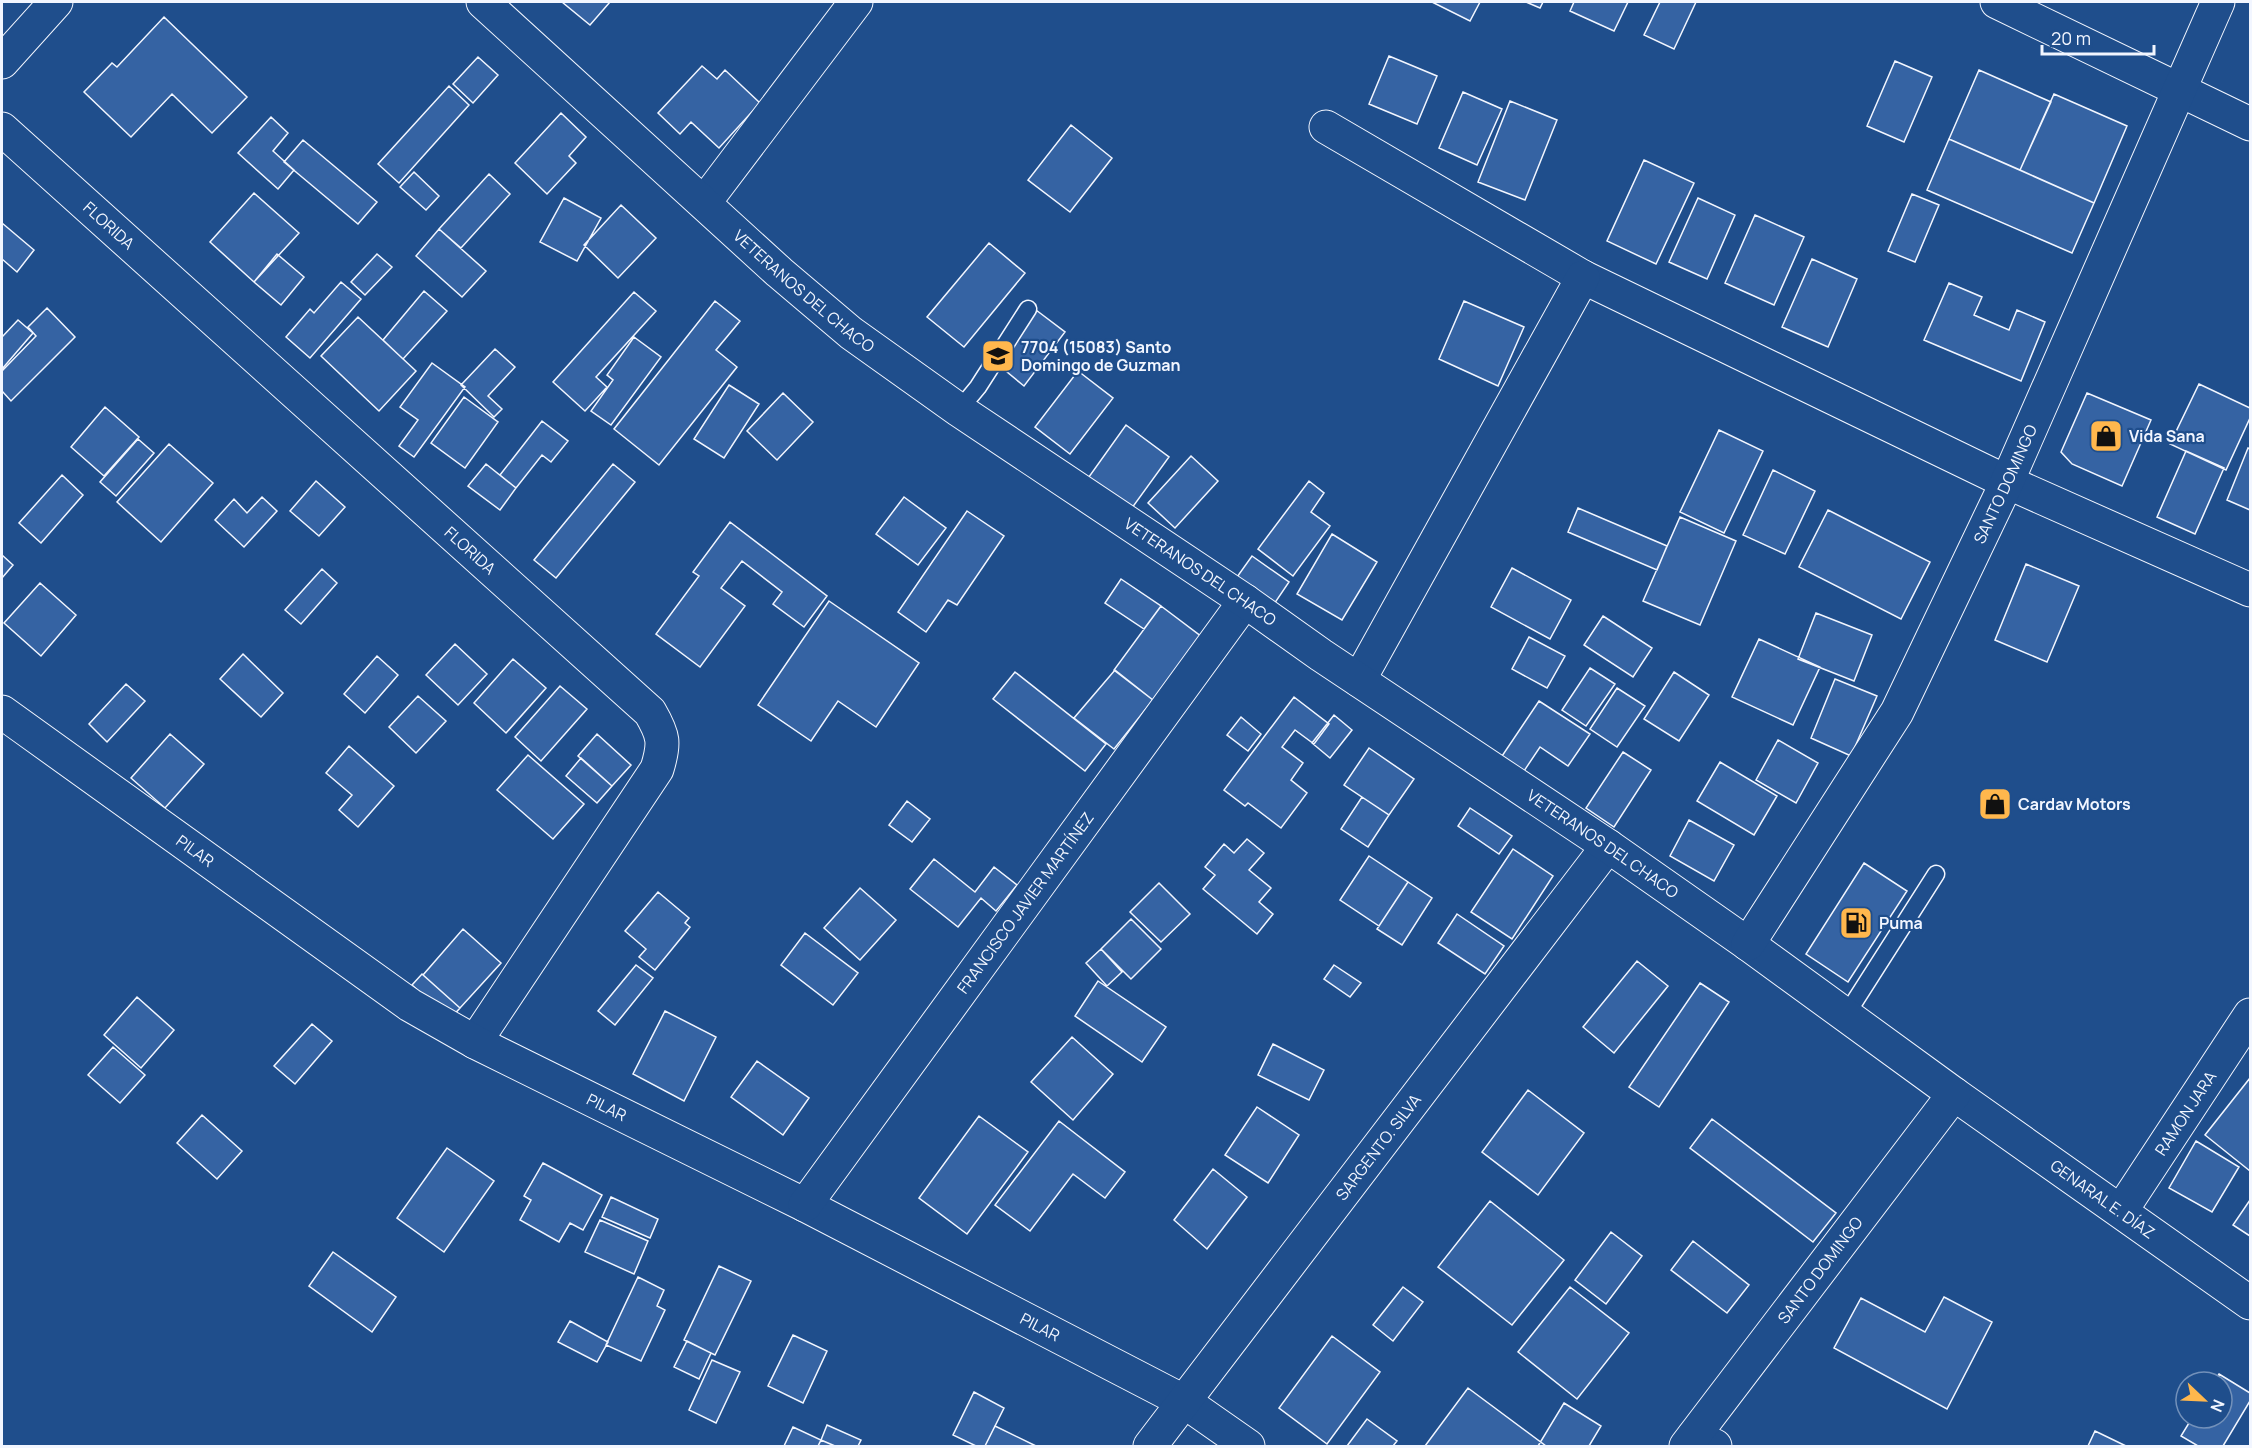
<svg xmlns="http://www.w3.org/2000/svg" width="2252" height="1448" font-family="Manrope,sans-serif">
	<rect width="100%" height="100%" fill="#1f4e8c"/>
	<path fill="#3563a3" stroke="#f2f6ff" stroke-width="1.5" d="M 562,2 L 610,2 L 590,25 Z
		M 1432,2 L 1480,2 L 1470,21 Z
		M 1526,2 L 1543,2 L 1540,8 Z
		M 1574,2 L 1628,2 L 1614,31 L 1570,11 Z
		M 1660,2 L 1696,2 L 1674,49 L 1644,35 Z
		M 164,17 L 247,97 L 212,133 L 172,94 L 131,137 L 84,92 L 112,63 L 117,67 Z
		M 1389,56 L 1437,76 L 1417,124 L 1369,104 Z
		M 478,57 L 498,75 L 473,103 L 453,84 Z
		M 1895,61 L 1932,77 L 1904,142 L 1867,126 Z
		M 702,66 L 717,79 L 725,70 L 760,103 L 719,148 L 691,122 L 680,134 L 658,113 Z
		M 1979,70 L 2051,102 L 2020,170 L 1949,139 Z
		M 449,86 L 469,105 L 399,183 L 378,164 Z
		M 1463,92 L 1502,109 L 1477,165 L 1439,148 Z
		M 2054,94 L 2127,126 L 2094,203 L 2020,170 Z
		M 1510,101 L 1557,120 L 1525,200 L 1478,182 Z
		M 561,113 L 586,137 L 569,156 L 576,163 L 547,194 L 515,163 Z
		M 271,117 L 288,133 L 273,151 L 294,170 L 278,189 L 238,153 Z
		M 1071,125 L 1112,158 L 1070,212 L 1028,180 Z
		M 1949,139 L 2094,203 L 2072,253 L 1927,190 Z
		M 303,140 L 377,202 L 358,224 L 284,162 Z
		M 1644,160 L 1694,183 L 1656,264 L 1607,241 Z
		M 414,172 L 439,196 L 426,210 L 400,187 Z
		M 489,174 L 510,194 L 461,248 L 439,229 Z
		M 254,193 L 299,233 L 254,282 L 210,242 Z
		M 1912,194 L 1939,205 L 1915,262 L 1888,251 Z
		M 564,198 L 601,218 L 577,261 L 540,242 Z
		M 1698,198 L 1735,215 L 1707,279 L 1669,262 Z
		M 621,205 L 656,238 L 618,278 L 584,245 Z
		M 1755,215 L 1804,237 L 1774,305 L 1725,283 Z
		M 2,223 L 34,250 L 17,272 L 2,259 Z
		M 439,229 L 486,271 L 462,297 L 416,256 Z
		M 989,243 L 1025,273 L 964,347 L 927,317 Z
		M 277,254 L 304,277 L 281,305 L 254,282 Z
		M 377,254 L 392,267 L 365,295 L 351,282 Z
		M 1812,259 L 1857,279 L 1828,347 L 1782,327 Z
		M 341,282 L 361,299 L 310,358 L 286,337 L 310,309 L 314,313 Z
		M 1949,283 L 1982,297 L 1974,315 L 2009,330 L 2017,310 L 2045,322 L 2021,381 L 1924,340 Z
		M 424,291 L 447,311 L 403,359 L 383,340 Z
		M 634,292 L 656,311 L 596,377 L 607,387 L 585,411 L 553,382 Z
		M 715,301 L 740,321 L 716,350 L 737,367 L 659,465 L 614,429 Z
		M 1464,301 L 1524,327 L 1498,386 L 1439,359 Z
		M 47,308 L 75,337 L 11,401 L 2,391 L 2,371 L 36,336 L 28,327 Z
		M 1036,310 L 1065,332 L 1024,386 L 996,363 Z
		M 358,317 L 416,371 L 379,411 L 321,356 Z
		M 18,320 L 33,333 L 2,369 L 2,337 Z
		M 634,337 L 661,357 L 611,425 L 591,411 L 613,380 L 607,375 Z
		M 495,349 L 515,367 L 488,396 L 502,409 L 494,417 L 461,385 Z
		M 432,363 L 465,387 L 414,457 L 399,446 L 418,420 L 400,407 Z
		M 1078,371 L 1113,398 L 1070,454 L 1035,427 Z
		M 2199,384 L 2250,408 L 2250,418 L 2226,470 L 2170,444 Z
		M 729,385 L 759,404 L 724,458 L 694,439 Z
		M 783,393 L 813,422 L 777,460 L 747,431 Z
		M 2087,393 L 2151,420 L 2122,486 L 2072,464 L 2061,452 Z
		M 464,397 L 498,422 L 465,468 L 431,443 Z
		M 105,407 L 139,437 L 104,476 L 71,447 Z
		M 542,421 L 568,441 L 551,462 L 542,455 L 516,488 L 500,475 Z
		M 1126,425 L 1169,457 L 1129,512 L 1086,481 Z
		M 1719,430 L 1763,451 L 1724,533 L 1680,512 Z
		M 138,439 L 154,453 L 116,496 L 100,482 Z
		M 169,444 L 213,483 L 161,542 L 117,502 Z
		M 2248,448 L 2250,449 L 2250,510 L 2227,500 Z
		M 2186,451 L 2224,468 L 2195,534 L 2157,517 Z
		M 1191,456 L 1218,481 L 1175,528 L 1148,503 Z
		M 486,464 L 516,488 L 500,510 L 468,486 Z
		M 613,464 L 635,482 L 556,578 L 534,560 Z
		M 1773,470 L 1815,491 L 1785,554 L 1743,535 Z
		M 62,475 L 83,495 L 41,543 L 19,523 Z
		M 316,481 L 345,507 L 319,536 L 290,511 Z
		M 1309,481 L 1324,493 L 1311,512 L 1330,526 L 1293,576 L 1258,549 Z
		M 262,497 L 277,511 L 244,547 L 215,520 L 234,499 L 247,513 Z
		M 904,497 L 946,528 L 918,565 L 876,534 Z
		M 1578,508 L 1667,546 L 1657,570 L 1568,532 Z
		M 1828,510 L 1930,562 L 1901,619 L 1799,567 Z
		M 967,511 L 1004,536 L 957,605 L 948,600 L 926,632 L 898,612 Z
		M 1680,517 L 1736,541 L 1700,625 L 1643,601 Z
		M 730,522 L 827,596 L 804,627 L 773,604 L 782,592 L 742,561 L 721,588 L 745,606 L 700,667 L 656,634 L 699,576 L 693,572 Z
		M 1332,534 L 1377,562 L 1342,620 L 1297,594 Z
		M 2,555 L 13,565 L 2,578 Z
		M 1252,556 L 1289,582 L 1270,610 L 1232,584 Z
		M 2026,564 L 2079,586 L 2047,662 L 1995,640 Z
		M 1512,568 L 1571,600 L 1550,639 L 1491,607 Z
		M 322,569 L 337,583 L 301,624 L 285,610 Z
		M 1121,579 L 1161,606 L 1144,629 L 1105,603 Z
		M 40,583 L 76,615 L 41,656 L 4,623 Z
		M 829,601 L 919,663 L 876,727 L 838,701 L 811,741 L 758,705 Z
		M 1161,606 L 1202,637 L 1153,700 L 1114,670 Z
		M 1816,613 L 1872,635 L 1854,681 L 1798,659 Z
		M 1603,616 L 1652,648 L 1633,677 L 1584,645 Z
		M 1529,637 L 1565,656 L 1547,688 L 1512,669 Z
		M 1759,639 L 1820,667 L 1793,725 L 1732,697 Z
		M 455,644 L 487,674 L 458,705 L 426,675 Z
		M 243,654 L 283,693 L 261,717 L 220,679 Z
		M 377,656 L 398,675 L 365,713 L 344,694 Z
		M 513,659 L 546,688 L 506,733 L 474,703 Z
		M 1590,668 L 1615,684 L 1586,726 L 1562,710 Z
		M 1115,670 L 1153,700 L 1114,749 L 1074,718 Z
		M 1015,672 L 1106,744 L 1085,771 L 993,699 Z
		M 1674,672 L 1709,695 L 1679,741 L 1644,719 Z
		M 1835,679 L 1877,696 L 1851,756 L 1811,738 Z
		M 126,684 L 145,701 L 107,742 L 89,724 Z
		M 560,686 L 587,709 L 541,761 L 515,737 Z
		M 1617,688 L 1645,706 L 1617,747 L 1590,729 Z
		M 418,696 L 446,721 L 416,753 L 389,727 Z
		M 1294,697 L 1329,724 L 1314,744 L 1295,730 L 1282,747 L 1303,763 L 1291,780 L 1307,793 L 1281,828 L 1248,803 L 1245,806 L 1224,790 Z
		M 1539,701 L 1590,734 L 1568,766 L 1540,747 L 1520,777 L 1498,762 Z
		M 1334,715 L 1352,730 L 1330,758 L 1312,743 Z
		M 1241,717 L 1261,734 L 1248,751 L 1227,735 Z
		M 170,734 L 204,764 L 165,808 L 131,778 Z
		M 597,734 L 631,765 L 612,786 L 578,756 Z
		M 1778,740 L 1818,763 L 1796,803 L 1756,780 Z
		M 349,746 L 394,786 L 358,827 L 339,810 L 352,795 L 326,773 Z
		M 1369,748 L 1414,779 L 1389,815 L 1344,785 Z
		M 1623,752 L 1651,770 L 1614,827 L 1586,808 Z
		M 528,755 L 584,804 L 553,839 L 497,790 Z
		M 581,758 L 612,786 L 597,803 L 566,776 Z
		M 1720,762 L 1777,796 L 1754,835 L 1697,801 Z
		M 1362,797 L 1389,815 L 1368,847 L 1341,829 Z
		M 907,801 L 930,819 L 912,842 L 889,825 Z
		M 1470,808 L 1512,836 L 1499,854 L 1458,826 Z
		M 1689,820 L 1734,845 L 1714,881 L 1670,856 Z
		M 1247,839 L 1264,853 L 1249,870 L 1271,888 L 1259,902 L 1273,914 L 1257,934 L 1203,889 L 1215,875 L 1205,867 L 1224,844 L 1234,853 Z
		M 1513,849 L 1553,876 L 1512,939 L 1471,912 Z
		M 1369,856 L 1408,882 L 1379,926 L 1340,900 Z
		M 934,859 L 975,892 L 994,867 L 1017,885 L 996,911 L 981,898 L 958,927 L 910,889 Z
		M 1864,863 L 1907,891 L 1848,982 L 1806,954 Z
		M 1408,882 L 1432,898 L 1402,945 L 1377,929 Z
		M 1159,883 L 1190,914 L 1161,942 L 1130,912 Z
		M 860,888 L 896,920 L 860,960 L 824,928 Z
		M 658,892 L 689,918 L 685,923 L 690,927 L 655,970 L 639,957 L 646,949 L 625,931 Z
		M 1457,914 L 1504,946 L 1485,974 L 1438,943 Z
		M 1131,919 L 1161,949 L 1131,979 L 1101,949 Z
		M 463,929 L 501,963 L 460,1008 L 423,975 Z
		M 805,933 L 858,973 L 833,1005 L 781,965 Z
		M 1101,949 L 1122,972 L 1107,986 L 1086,963 Z
		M 1637,961 L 1668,986 L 1614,1053 L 1583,1027 Z
		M 636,965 L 653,978 L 615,1025 L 598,1011 Z
		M 1334,965 L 1361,983 L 1350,997 L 1324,979 Z
		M 422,974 L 460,1008 L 450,1019 L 412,985 Z
		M 1098,981 L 1166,1027 L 1142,1062 L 1075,1016 Z
		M 1700,983 L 1729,1002 L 1659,1107 L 1629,1087 Z
		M 137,997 L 174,1030 L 141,1068 L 104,1035 Z
		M 665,1011 L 716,1037 L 684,1101 L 633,1074 Z
		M 312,1024 L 332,1041 L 295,1084 L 274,1066 Z
		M 1072,1037 L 1113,1074 L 1073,1120 L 1031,1082 Z
		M 1273,1044 L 1324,1070 L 1309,1100 L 1258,1075 Z
		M 113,1047 L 145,1075 L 120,1103 L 88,1075 Z
		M 757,1061 L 809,1098 L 783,1135 L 731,1097 Z
		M 2250,1078 L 2250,1171 L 2205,1135 Z
		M 1528,1090 L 1584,1133 L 1538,1195 L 1482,1152 Z
		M 1257,1107 L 1299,1135 L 1268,1183 L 1225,1155 Z
		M 202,1115 L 242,1151 L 217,1179 L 177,1143 Z
		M 979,1116 L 1028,1152 L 967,1234 L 919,1198 Z
		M 1712,1119 L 1836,1213 L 1813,1242 L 1690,1148 Z
		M 1059,1121 L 1125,1172 L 1105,1198 L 1073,1174 L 1030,1231 L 995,1205 Z
		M 2196,1141 L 2239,1167 L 2212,1212 L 2169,1188 Z
		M 447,1148 L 494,1181 L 444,1252 L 397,1218 Z
		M 543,1163 L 602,1195 L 583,1230 L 570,1223 L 559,1242 L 520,1220 L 531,1200 L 524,1196 Z
		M 1213,1169 L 1247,1197 L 1207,1249 L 1174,1220 Z
		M 611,1197 L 658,1219 L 650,1238 L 602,1217 Z
		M 2250,1200 L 2250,1236 L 2233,1225 Z
		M 1490,1201 L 1564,1260 L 1512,1325 L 1438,1267 Z
		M 600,1220 L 648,1241 L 634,1274 L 585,1252 Z
		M 1611,1232 L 1642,1256 L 1606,1304 L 1575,1280 Z
		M 1693,1241 L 1749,1285 L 1727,1313 L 1671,1270 Z
		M 333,1252 L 396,1297 L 372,1332 L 309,1286 Z
		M 719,1266 L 751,1281 L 715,1355 L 684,1340 Z
		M 638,1277 L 664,1290 L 657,1306 L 665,1310 L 641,1361 L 606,1345 Z
		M 1403,1287 L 1423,1302 L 1393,1341 L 1373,1325 Z
		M 1570,1287 L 1629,1333 L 1577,1399 L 1518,1352 Z
		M 1944,1297 L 1992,1322 L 1947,1409 L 1834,1348 L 1861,1298 L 1925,1332 Z
		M 570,1321 L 608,1342 L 597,1362 L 558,1342 Z
		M 793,1335 L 827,1351 L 803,1403 L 768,1386 Z
		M 1332,1336 L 1380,1372 L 1327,1444 L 1279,1408 Z
		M 687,1341 L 711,1353 L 699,1379 L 674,1367 Z
		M 712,1360 L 740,1372 L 716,1423 L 689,1410 Z
		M 2219,1374 L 2250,1393 L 2250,1401 L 2223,1446 L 2198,1446 L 2181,1436 L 2192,1418 L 2222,1418 L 2222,1382 L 2214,1382 Z
		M 1468,1388 L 1546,1446 L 1425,1446 Z
		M 974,1392 L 1004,1408 L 985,1446 L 976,1446 L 953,1435 Z
		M 1564,1403 L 1601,1426 L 1589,1446 L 1538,1446 Z
		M 1367,1419 L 1397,1441 L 1393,1446 L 1347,1446 Z
		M 827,1425 L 861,1440 L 858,1446 L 835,1446 L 821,1440 Z
		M 995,1426 L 1036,1446 L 985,1446 Z
		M 793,1427 L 821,1440 L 818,1446 L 784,1446 Z
		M 2095,1431 L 2126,1446 L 2088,1446 Z
		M 821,1440 L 835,1446 L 818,1446 Z"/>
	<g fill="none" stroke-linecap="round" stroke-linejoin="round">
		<g stroke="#f2f6ff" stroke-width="19">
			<path id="lane" d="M 959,410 L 978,387 L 1028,309
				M 1846,1015 L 1936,874"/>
		</g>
		<g stroke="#f2f6ff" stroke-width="35">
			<g id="street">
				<path d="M 1997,2 L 2250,124"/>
				<path d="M 2,62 L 56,2"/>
				<path d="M 1326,127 L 1583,277 L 2007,482 L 2250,590"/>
				<path id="s1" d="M 2,129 L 650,712 C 664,736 665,743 657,769 L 475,1042"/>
				<path d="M 704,203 L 856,2"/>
				<path d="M 1359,680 L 1583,277"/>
				<path id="s2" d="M 2,712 L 410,1005 L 475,1042 L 805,1205 L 1185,1402 L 1248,1446"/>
				<path id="s3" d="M 1954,1094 L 2250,1303"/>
				<path id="s4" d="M 805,1205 L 1245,601"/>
				<path id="s5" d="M 2121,1211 L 2250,1015"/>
				<path d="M 1694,1436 L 1715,1446"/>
				<path id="s6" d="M 1150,1446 L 1608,846"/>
			</g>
		</g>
		<g stroke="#f2f6ff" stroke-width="35">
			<g id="secondary">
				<path id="s7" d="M 483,2 L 779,272 L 851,333 L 959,410 L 1245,601 L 1321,655 L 1608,846 L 1748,944 L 1954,1094 L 1686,1446"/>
				<path id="s8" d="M 1748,944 L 1897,712 L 2007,482 L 2218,2"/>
			</g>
		</g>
		<use href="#lane" stroke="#1f4e8c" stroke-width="16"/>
		<use href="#street" stroke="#1f4e8c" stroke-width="33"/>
		<use href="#secondary" stroke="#1f4e8c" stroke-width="33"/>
	</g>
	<defs>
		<g id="school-square" transform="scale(1.725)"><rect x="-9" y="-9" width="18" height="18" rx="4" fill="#ffb74d" stroke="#1f4e8c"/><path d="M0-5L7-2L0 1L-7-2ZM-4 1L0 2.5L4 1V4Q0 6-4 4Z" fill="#111"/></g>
		<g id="shop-square" transform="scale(1.725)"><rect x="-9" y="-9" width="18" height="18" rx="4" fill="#ffb74d" stroke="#1f4e8c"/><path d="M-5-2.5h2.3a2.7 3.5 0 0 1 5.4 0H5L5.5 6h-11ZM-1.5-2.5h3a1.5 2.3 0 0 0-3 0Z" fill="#111"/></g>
		<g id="fuel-square" transform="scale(1.725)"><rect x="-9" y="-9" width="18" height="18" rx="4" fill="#ffb74d" stroke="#1f4e8c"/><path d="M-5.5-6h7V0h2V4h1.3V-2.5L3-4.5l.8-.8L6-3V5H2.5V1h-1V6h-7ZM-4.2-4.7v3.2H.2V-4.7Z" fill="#111"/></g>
	</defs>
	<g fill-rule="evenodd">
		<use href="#school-square" x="998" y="356"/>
		<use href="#shop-square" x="2106" y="436"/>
		<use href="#shop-square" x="1995" y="804"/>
		<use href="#fuel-square" x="1856" y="923"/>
	</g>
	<g text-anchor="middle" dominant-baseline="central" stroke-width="4.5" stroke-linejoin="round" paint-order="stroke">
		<g font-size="16" fill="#f2f6ff" stroke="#1f4e8c">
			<text stroke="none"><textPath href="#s1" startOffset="144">FLORIDA</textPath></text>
			<text stroke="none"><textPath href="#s7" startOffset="432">VETERANOS DEL CHACO</textPath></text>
			<text stroke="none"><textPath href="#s8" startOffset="528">SANTO DOMINGO</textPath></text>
			<text stroke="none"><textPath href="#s1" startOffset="630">FLORIDA</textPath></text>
			<text stroke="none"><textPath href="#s7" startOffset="918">VETERANOS DEL CHACO</textPath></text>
			<text stroke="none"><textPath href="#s7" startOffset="1404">VETERANOS DEL CHACO</textPath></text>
			<text stroke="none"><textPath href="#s2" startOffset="238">PILAR</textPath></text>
			<text stroke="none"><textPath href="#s4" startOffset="374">FRANCISCO JAVIER MARTÍNEZ</textPath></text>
			<text stroke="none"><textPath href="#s2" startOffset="724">PILAR</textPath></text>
			<text stroke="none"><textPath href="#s5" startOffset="117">RAMON JARA</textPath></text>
			<text stroke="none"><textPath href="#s6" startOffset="376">SARGENTO. SILVA</textPath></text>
			<text stroke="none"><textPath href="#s3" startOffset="182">GENARAL E. DÍAZ</textPath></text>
			<text transform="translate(1820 1270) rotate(-53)">SANTO DOMINGO</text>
			<text stroke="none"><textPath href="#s2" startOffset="1210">PILAR</textPath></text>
		</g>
		<g font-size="16" font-weight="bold" fill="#f2f6ff" stroke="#1f4e8c" text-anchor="start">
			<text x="1021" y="347">7704 (15083) Santo<tspan x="1021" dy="18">Domingo de Guzman</tspan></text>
			<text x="2129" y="436">Vida Sana</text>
			<text x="2018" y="804">Cardav Motors</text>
			<text x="1879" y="923">Puma</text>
		</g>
	</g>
	<rect width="2252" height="1448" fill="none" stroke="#f2f6ff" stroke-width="6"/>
	<g transform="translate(2204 1400) rotate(113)"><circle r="28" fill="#1f4e8c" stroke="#7391ba" stroke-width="1.5"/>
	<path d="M0-4.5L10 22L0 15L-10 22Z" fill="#ffb74d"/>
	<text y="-9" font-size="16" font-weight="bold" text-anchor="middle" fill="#f2f6ff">N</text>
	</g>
	<path d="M2042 45v9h112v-9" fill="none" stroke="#f2f6ff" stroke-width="3"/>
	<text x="2051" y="45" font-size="18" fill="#f2f6ff" stroke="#1f4e8c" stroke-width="4.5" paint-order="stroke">20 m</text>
</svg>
